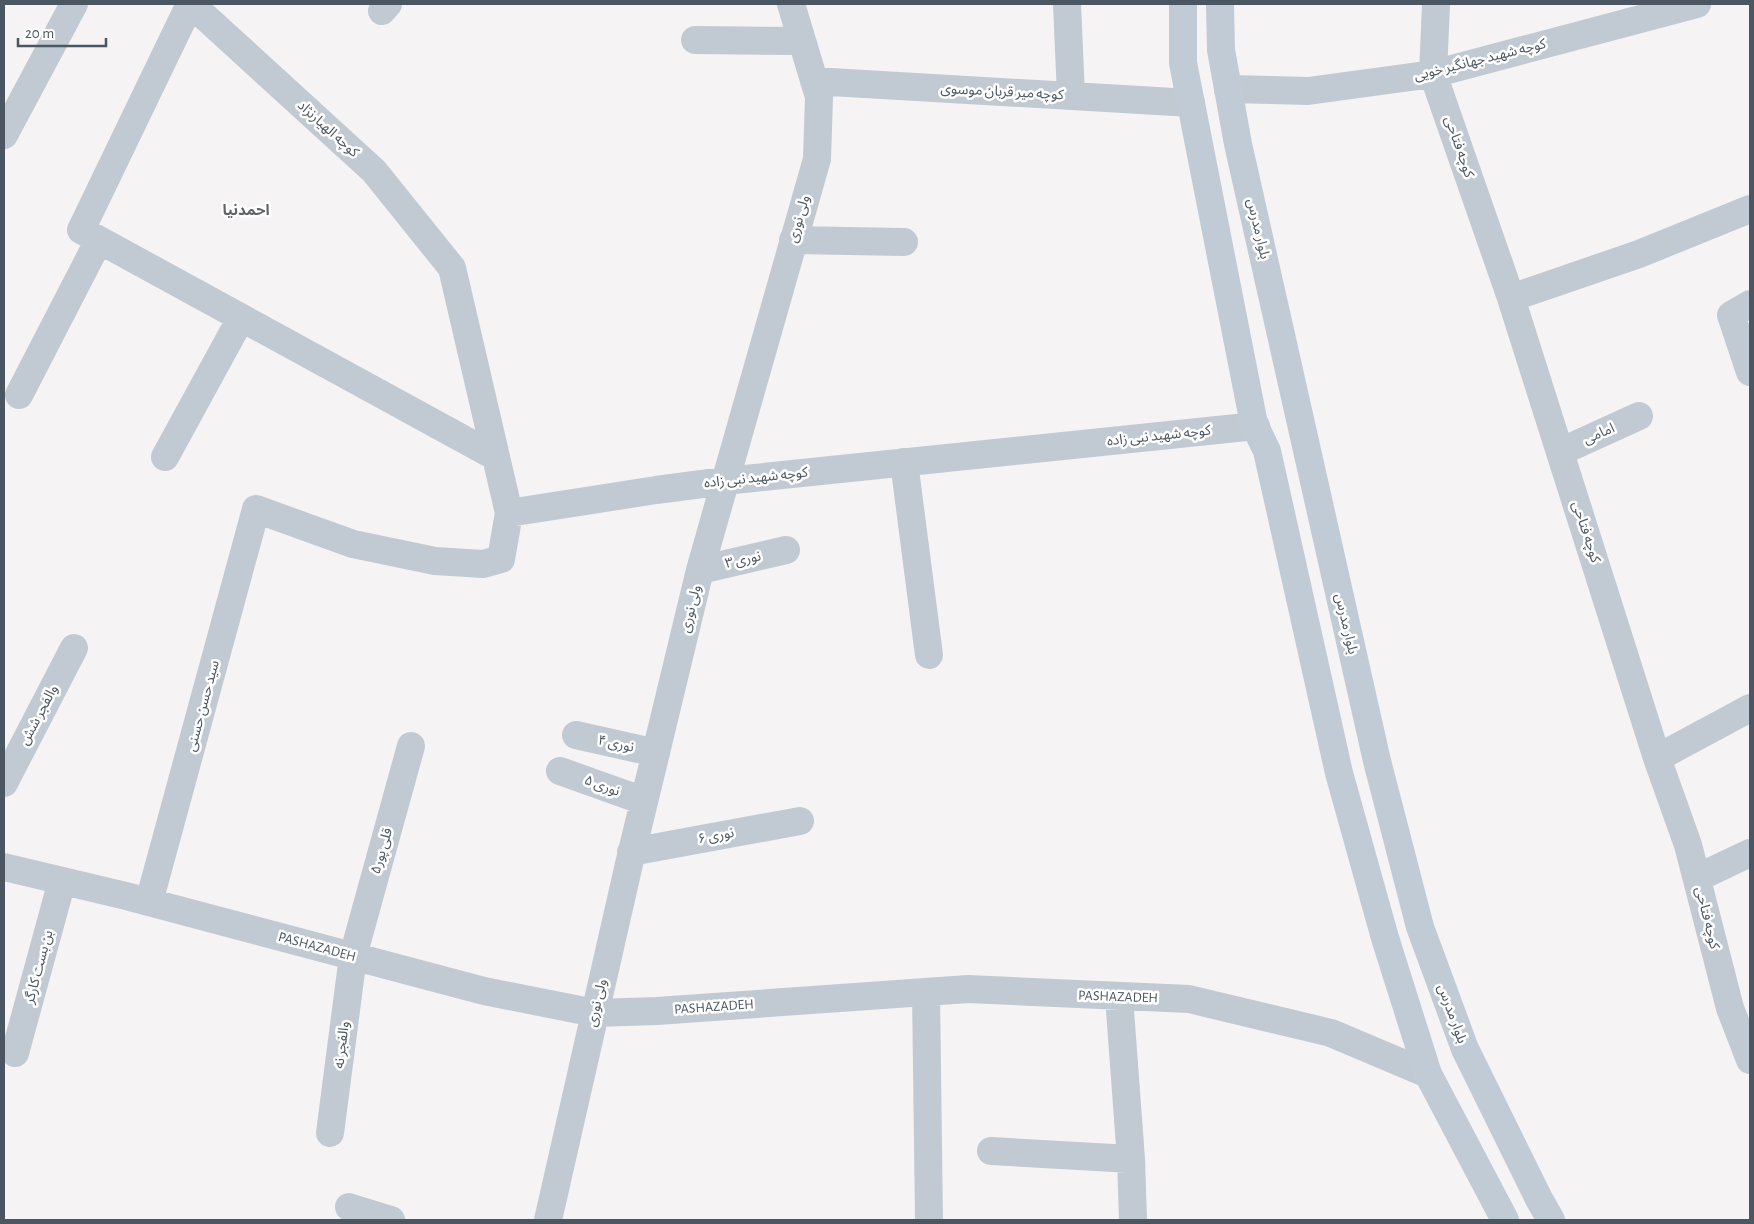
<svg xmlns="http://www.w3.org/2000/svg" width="1754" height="1224" font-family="'Alegreya Sans','Noto Sans Arabic',sans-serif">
	<rect width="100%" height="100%" fill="#f5f3f3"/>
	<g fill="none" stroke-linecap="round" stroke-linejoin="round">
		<path stroke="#c1cad2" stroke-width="28" d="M 190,4 L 81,230 L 496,457
			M 191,4 L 374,171 L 452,268 L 509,513 L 656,490 L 725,481 L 1256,426
			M 1067,4 L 1071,96
			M 1436,4 L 1433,74 L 1511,298 L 1657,758 L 1688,845 L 1730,1008 L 1750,1060
			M 382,11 L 388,4
			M 695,40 L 802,41
			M 814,81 L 1191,103
			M 1228,89 L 1308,91 L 1433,74 L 1697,4
			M 4,135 L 74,4
			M 793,240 L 904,242
			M 1511,298 L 1639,254 L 1750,209
			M 1750,304 L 1731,315 L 1750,372
			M 19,395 L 99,240
			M 1560,452 L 1639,416
			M 165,457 L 241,318
			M 904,462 L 929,655
			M 700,570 L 786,550
			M 576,735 L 656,753
			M 1657,758 L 1750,708
			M 560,771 L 644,801
			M 4,783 L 74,648
			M 631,852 L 800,821
			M 4,867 L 126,896 L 484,991 L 595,1013 L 657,1011 L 968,989 L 1189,999 L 1331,1033 L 1428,1074
			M 1697,878 L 1750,853
			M 149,902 L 256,509 L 353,544 L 435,561 L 483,564 L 501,559 L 509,513
			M 926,992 L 929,1220
			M 1119,997 L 1131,1159 L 1133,1220
			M 15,1053 L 62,881
			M 330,1133 L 353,956 L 411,746
			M 991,1151 L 1131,1159
			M 349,1207 L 391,1220
			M 548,1220 L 629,864 L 700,570 L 817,159 L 819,97 L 791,4"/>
		<path stroke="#c1cbd6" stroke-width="28" d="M 1183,4 L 1183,63 L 1254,424 L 1267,451 L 1339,773 L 1385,938 L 1428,1074 L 1505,1220
			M 1220,4 L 1221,50 L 1238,144 L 1377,761 L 1420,927 L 1465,1049 L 1539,1199 L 1551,1220"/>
	</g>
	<g text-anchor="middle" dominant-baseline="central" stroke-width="5" stroke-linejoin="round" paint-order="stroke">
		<g font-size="14" fill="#4a5661" stroke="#fff">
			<text transform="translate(1480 60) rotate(-14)">کوچه شهید جهانگیر خویی</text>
			<text transform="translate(1002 92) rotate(3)">کوچه میر قربان موسوی</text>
			<text transform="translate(328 129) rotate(42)">کوچه الهیارنژاد</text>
			<text transform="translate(1459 147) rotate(71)">کوچه فتاحی</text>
			<text transform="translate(799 219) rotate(-74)">ولی نوری</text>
			<text transform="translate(1258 229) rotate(77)">بلوار مدرس</text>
			<text transform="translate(1599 434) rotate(-24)">امامی</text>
			<text transform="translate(1159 436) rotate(-6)">کوچه شهید نبی زاده</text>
			<text transform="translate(756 478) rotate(-6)">کوچه شهید نبی زاده</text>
			<text transform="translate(1586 532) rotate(72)">کوچه فتاحی</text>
			<text transform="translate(743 560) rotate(-13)">نوری ۳</text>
			<text transform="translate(691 609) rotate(-76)">ولی نوری</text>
			<text transform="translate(1346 624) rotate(77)">بلوار مدرس</text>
			<text transform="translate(203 706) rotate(-75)">سید حسن حسنی</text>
			<text transform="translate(39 715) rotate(-62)">والفجر شش</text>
			<text transform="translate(616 744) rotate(12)">نوری ۴</text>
			<text transform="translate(602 786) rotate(20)">نوری ۵</text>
			<text transform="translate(716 836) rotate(-11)">نوری ۶</text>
			<text transform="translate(382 851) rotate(-74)">قلی پور۵</text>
			<text transform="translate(1707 918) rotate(76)">کوچه فتاحی</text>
			<text transform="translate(317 947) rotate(15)">PASHAZADEH</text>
			<text transform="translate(39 967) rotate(-75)">بن بست کارگر</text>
			<text transform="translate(1118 997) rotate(2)">PASHAZADEH</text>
			<text transform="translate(597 1003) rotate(-77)">ولی نوری</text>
			<text transform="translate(714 1007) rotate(-4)">PASHAZADEH</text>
			<text transform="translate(1452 1014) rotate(70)">بلوار مدرس</text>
			<text transform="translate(342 1045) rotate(-83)">والفجر نه</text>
		</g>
		<g font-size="15" font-weight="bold" fill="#5f6368" stroke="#fff">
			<text x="246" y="210">احمدنیا</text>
		</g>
	</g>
	<rect width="1754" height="1224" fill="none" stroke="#4a5661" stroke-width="10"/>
	<path d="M18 38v8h88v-8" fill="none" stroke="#4a5661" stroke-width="2.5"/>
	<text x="25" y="38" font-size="15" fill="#4a5661" stroke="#ffffff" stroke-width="4" paint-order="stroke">20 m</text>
</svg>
